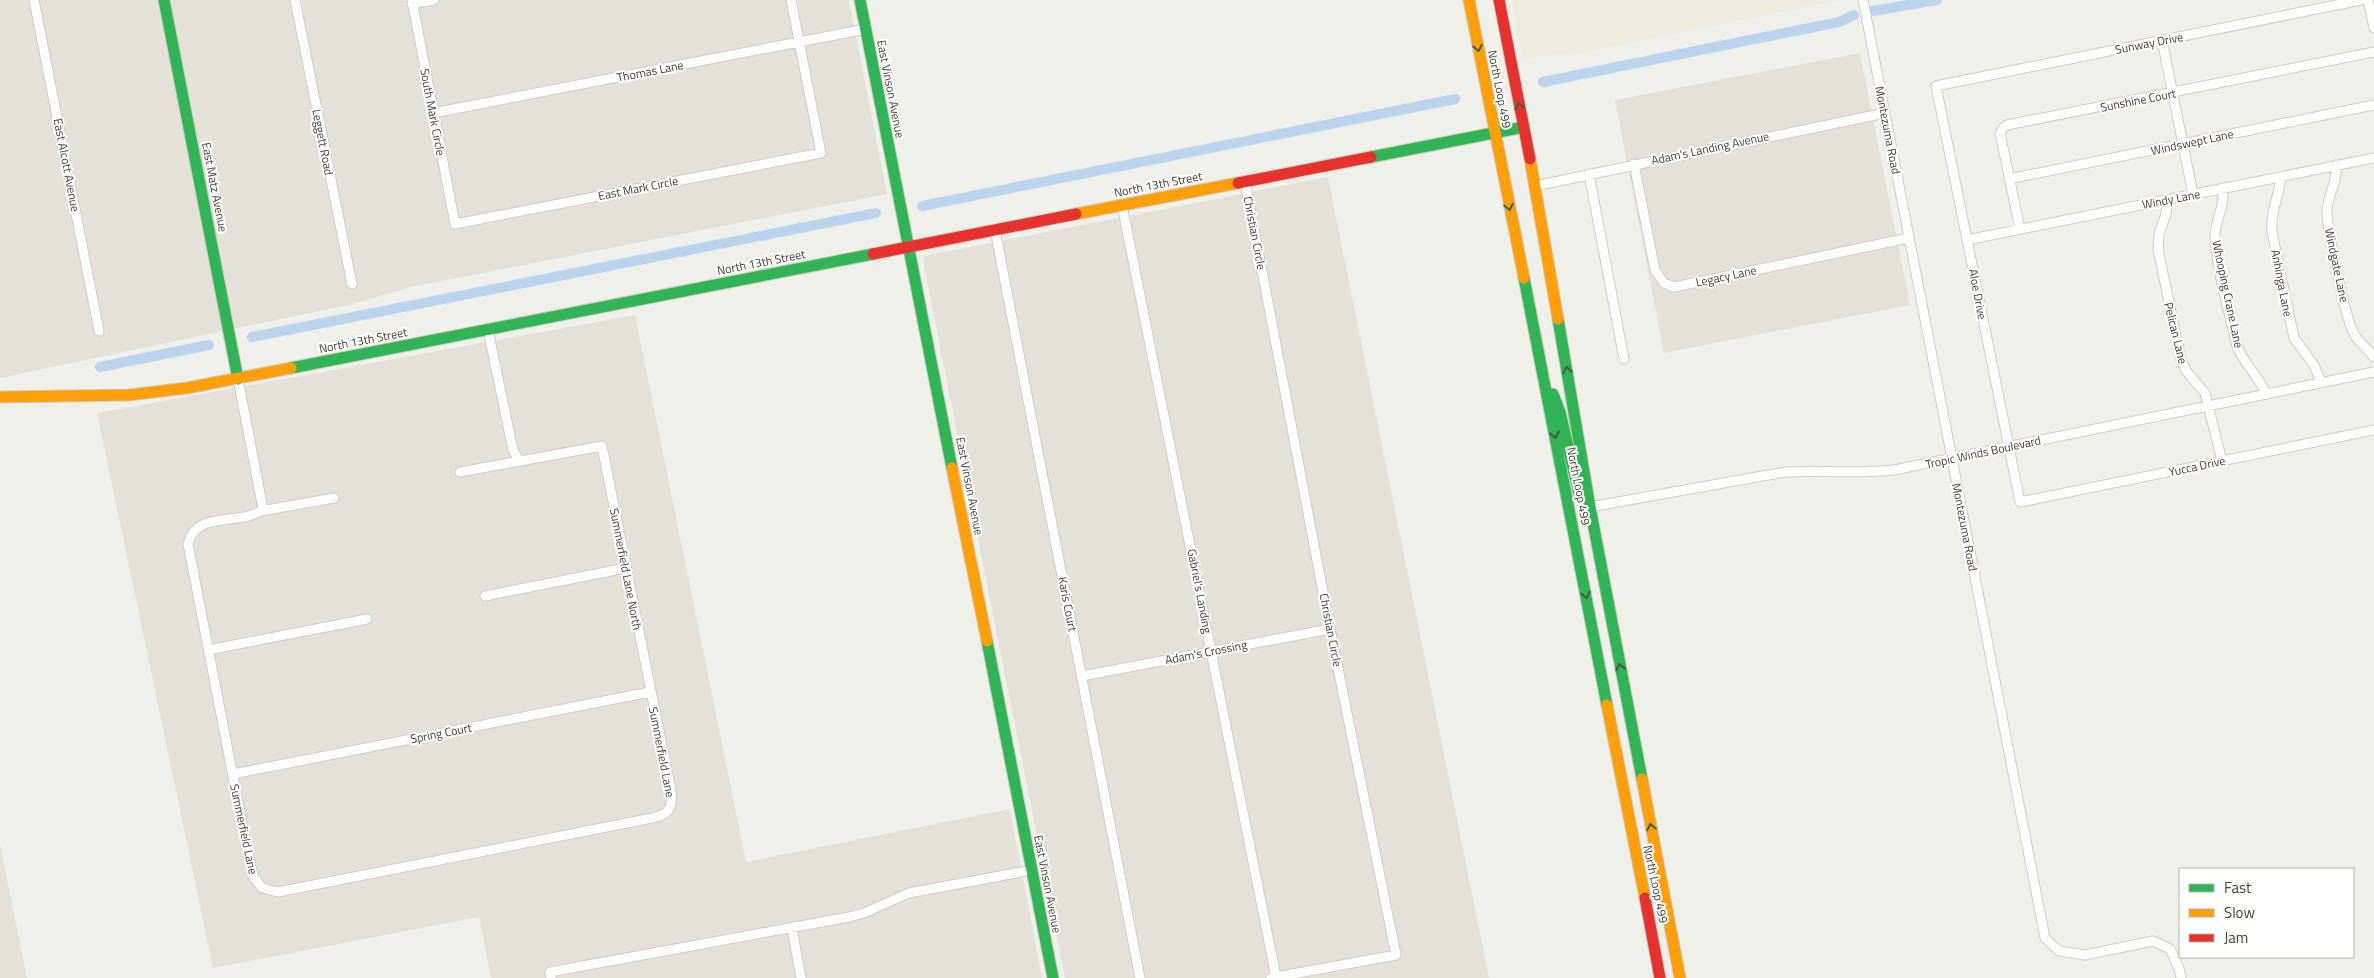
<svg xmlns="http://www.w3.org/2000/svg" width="2374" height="978" font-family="'Titillium Web',sans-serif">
	<rect width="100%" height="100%" fill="#f0f0eb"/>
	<path fill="#e4e2d8" d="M 0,0 L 849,0 L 887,194 L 411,287 L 353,304 L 0,378 Z
		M 1860,53 L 1910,305 L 1664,353 L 1615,100 Z
		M 1328,177 L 1489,978 L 1065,978 L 924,266 L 924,256 Z
		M 635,315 L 746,862 L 1010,809 L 1042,978 L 491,978 L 479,917 L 213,968 L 97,413 Z
		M 0,844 L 27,978 L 0,978 Z"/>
	<path fill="#eeecdd" d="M 1512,0 L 1840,0 L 1580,53 L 1522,58 Z"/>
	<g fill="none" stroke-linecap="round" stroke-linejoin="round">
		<path stroke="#bcd3ed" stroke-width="10" d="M 1873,11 L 1937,0
			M 1543,82 L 1839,22 L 1854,15
			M 922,206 L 1455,99
			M 252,337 L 876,213
			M 100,367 L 209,345"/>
		<g stroke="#cecdc8" stroke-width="11">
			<path id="street" d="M 34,0 L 99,331
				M 295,0 L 352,284
				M 412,0 L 455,224 L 821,153 L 791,0
				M 1863,0 L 2045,938 L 2059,951 L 2085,955 L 2153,941 L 2170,949 L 2179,968 L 2181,978
				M 2361,0 L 1936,86 L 2020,502 L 2374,430
				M 2368,0 L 2374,28
				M 412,4 L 434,0
				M 2162,40 L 2193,194
				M 433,113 L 866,29
				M 1634,164 L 1655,270 L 1664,283 L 1674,287 L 1909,238
				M 2336,165 C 2338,182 2328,194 2327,210 C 2327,230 2345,317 2354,334 C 2359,343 2368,349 2374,357
				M 1589,174 L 1624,359
				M 2281,177 C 2279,196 2270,212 2272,232 L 2294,338 L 2314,365 L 2321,383
				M 2009,179 L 2374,105
				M 1245,181 L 1330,629 L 1396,955 L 1271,978
				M 1535,186 L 1885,113
				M 2222,188 C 2226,206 2215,219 2215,236 C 2217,273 2229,310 2237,346 C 2244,365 2258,374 2266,394
				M 2168,199 L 2166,214 L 2159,234 L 2158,249 L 2181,360 L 2187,372 L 2205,393 L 2222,461
				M 1122,205 L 1276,977
				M 2020,229 L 2000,133 L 2003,128 L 2007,125 L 2374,52
				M 995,230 L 1140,978
				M 1967,240 L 2374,158
				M 488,330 L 513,450 L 519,460
				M 238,379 L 263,509 C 242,527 196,509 188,544 L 247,849 L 253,876 L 262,888 L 278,892 L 642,820 C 662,816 674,816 671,791 L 602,446 L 460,472
				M 1590,507 L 1785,472 C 1821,470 1858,474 1894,470 L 2374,372
				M 261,511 L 334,498
				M 485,596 L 626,568
				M 208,650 L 367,619
				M 1082,676 L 1330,629
				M 233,774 L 650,692
				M 792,928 L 801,978
				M 551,978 L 550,972 L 849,917 L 864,913 L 909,893 L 1032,870"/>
		</g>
		<g stroke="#cfcec2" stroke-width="13">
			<path id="fast" d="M 164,0 L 238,379
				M 860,0 L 952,468
				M 1371,157 L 1524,127
				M 1524,278 L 1607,705
				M 1558,319 L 1590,507 L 1642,779
				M 291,368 L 873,254
				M 1553,394 L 1560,412 L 1579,494
				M 987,641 L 1053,978"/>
		</g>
		<g stroke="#cfcec2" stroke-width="13">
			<path id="slow" d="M 1469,0 L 1524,278
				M 1530,159 L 1558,319
				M 1076,214 L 1238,183
				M 0,397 L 129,395 L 187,388 L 291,368
				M 952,468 L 987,641
				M 1607,705 L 1645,898
				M 1642,779 L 1680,978"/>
		</g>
		<g stroke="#cfcec2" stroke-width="13">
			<path id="jam" d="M 1499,0 L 1530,159
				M 1238,183 L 1371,157
				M 873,254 L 1076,214
				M 1645,898 L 1660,978"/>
		</g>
		<use href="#street" stroke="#fdfdfc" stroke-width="9"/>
		<use href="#fast" stroke="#30b455" stroke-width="11"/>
		<use href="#slow" stroke="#ff9f0a" stroke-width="11"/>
		<use href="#jam" stroke="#e5322d" stroke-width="11"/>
	</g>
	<defs><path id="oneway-chevron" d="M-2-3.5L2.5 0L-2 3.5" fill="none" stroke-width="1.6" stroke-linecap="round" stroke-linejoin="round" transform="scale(1.25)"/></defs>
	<g stroke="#405e3e">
		<use href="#oneway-chevron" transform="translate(1478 48) rotate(79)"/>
		<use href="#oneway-chevron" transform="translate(1519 106) rotate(-101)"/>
		<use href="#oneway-chevron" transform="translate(1509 207) rotate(79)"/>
		<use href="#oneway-chevron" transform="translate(1567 370) rotate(-100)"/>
		<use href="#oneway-chevron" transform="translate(1555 435) rotate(78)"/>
		<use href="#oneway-chevron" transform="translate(1586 595) rotate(79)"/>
		<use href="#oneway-chevron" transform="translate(1620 667) rotate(-101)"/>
		<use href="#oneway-chevron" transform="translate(1651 827) rotate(-102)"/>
	</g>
	<g text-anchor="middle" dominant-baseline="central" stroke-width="4" stroke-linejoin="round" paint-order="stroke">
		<g font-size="12" fill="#464237" stroke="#fff">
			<text transform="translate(2149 43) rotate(-11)">Sunway Drive</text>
			<text transform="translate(650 71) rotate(-11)">Thomas Lane</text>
			<text transform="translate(891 89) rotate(79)">East Vinson Avenue</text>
			<text transform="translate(1500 89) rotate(79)">North Loop 499</text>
			<text transform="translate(2138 100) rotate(-11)">Sunshine Court</text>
			<text transform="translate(433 112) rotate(79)">South Mark Circle</text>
			<text transform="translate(1888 130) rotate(79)">Montezuma Road</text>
			<text transform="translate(323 142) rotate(79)">Leggett Road</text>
			<text transform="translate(2192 142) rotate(-12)">Windswept Lane</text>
			<text transform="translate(1710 148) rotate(-12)">Adam's Landing Avenue</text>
			<text transform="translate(67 165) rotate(79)">East Alcott Avenue</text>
			<text transform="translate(1158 184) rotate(-11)">North 13th Street</text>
			<text transform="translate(215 187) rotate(79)">East Matz Avenue</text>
			<text transform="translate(638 188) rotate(-11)">East Mark Circle</text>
			<text transform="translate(2171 199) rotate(-11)">Windy Lane</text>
			<text transform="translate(1255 233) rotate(79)">Christian Circle</text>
			<text transform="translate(761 262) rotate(-11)">North 13th Street</text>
			<text transform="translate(2337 265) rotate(78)">Windgate Lane</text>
			<text transform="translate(1726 276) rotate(-12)">Legacy Lane</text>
			<text transform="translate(2282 283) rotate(79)">Anhinga Lane</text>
			<text transform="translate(1978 294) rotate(79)">Aloe Drive</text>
			<text transform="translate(2228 294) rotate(78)">Whooping Crane Lane</text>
			<text transform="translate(2176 333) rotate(76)">Pelican Lane</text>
			<text transform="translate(363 340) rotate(-11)">North 13th Street</text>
			<text transform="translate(1983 452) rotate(-12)">Tropic Winds Boulevard</text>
			<text transform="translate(2197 466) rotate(-12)">Yucca Drive</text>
			<text transform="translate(970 486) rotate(79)">East Vinson Avenue</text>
			<text transform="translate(1579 486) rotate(79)">North Loop 499</text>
			<text transform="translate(1965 527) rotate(79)">Montezuma Road</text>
			<text transform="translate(626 569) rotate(79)">Summerfield Lane North</text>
			<text transform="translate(1200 591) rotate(79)">Gabriel's Landing</text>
			<text transform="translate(1068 604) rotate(79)">Karis Court</text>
			<text transform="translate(1331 630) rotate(79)">Christian Circle</text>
			<text transform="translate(1206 652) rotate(-11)">Adam's Crossing</text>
			<text transform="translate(441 733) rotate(-11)">Spring Court</text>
			<text transform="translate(662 752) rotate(79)">Summerfield Lane</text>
			<text transform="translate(244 829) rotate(78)">Summerfield Lane</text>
			<text transform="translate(1048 884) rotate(79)">East Vinson Avenue</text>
			<text transform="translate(1656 884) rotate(78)">North Loop 499</text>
		</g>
	</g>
	<rect x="2179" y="868" width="175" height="90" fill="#ffffff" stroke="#b5b3af"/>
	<rect x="2189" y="884" width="25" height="8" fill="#30b455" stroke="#b5b3af"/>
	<text x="2224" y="893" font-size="15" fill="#464237">Fast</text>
	<rect x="2189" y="909" width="25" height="8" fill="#ff9f0a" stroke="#b5b3af"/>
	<text x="2224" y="918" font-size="15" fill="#464237">Slow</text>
	<rect x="2189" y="934" width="25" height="8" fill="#e5322d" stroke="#b5b3af"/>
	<text x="2224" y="943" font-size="15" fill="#464237">Jam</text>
</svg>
